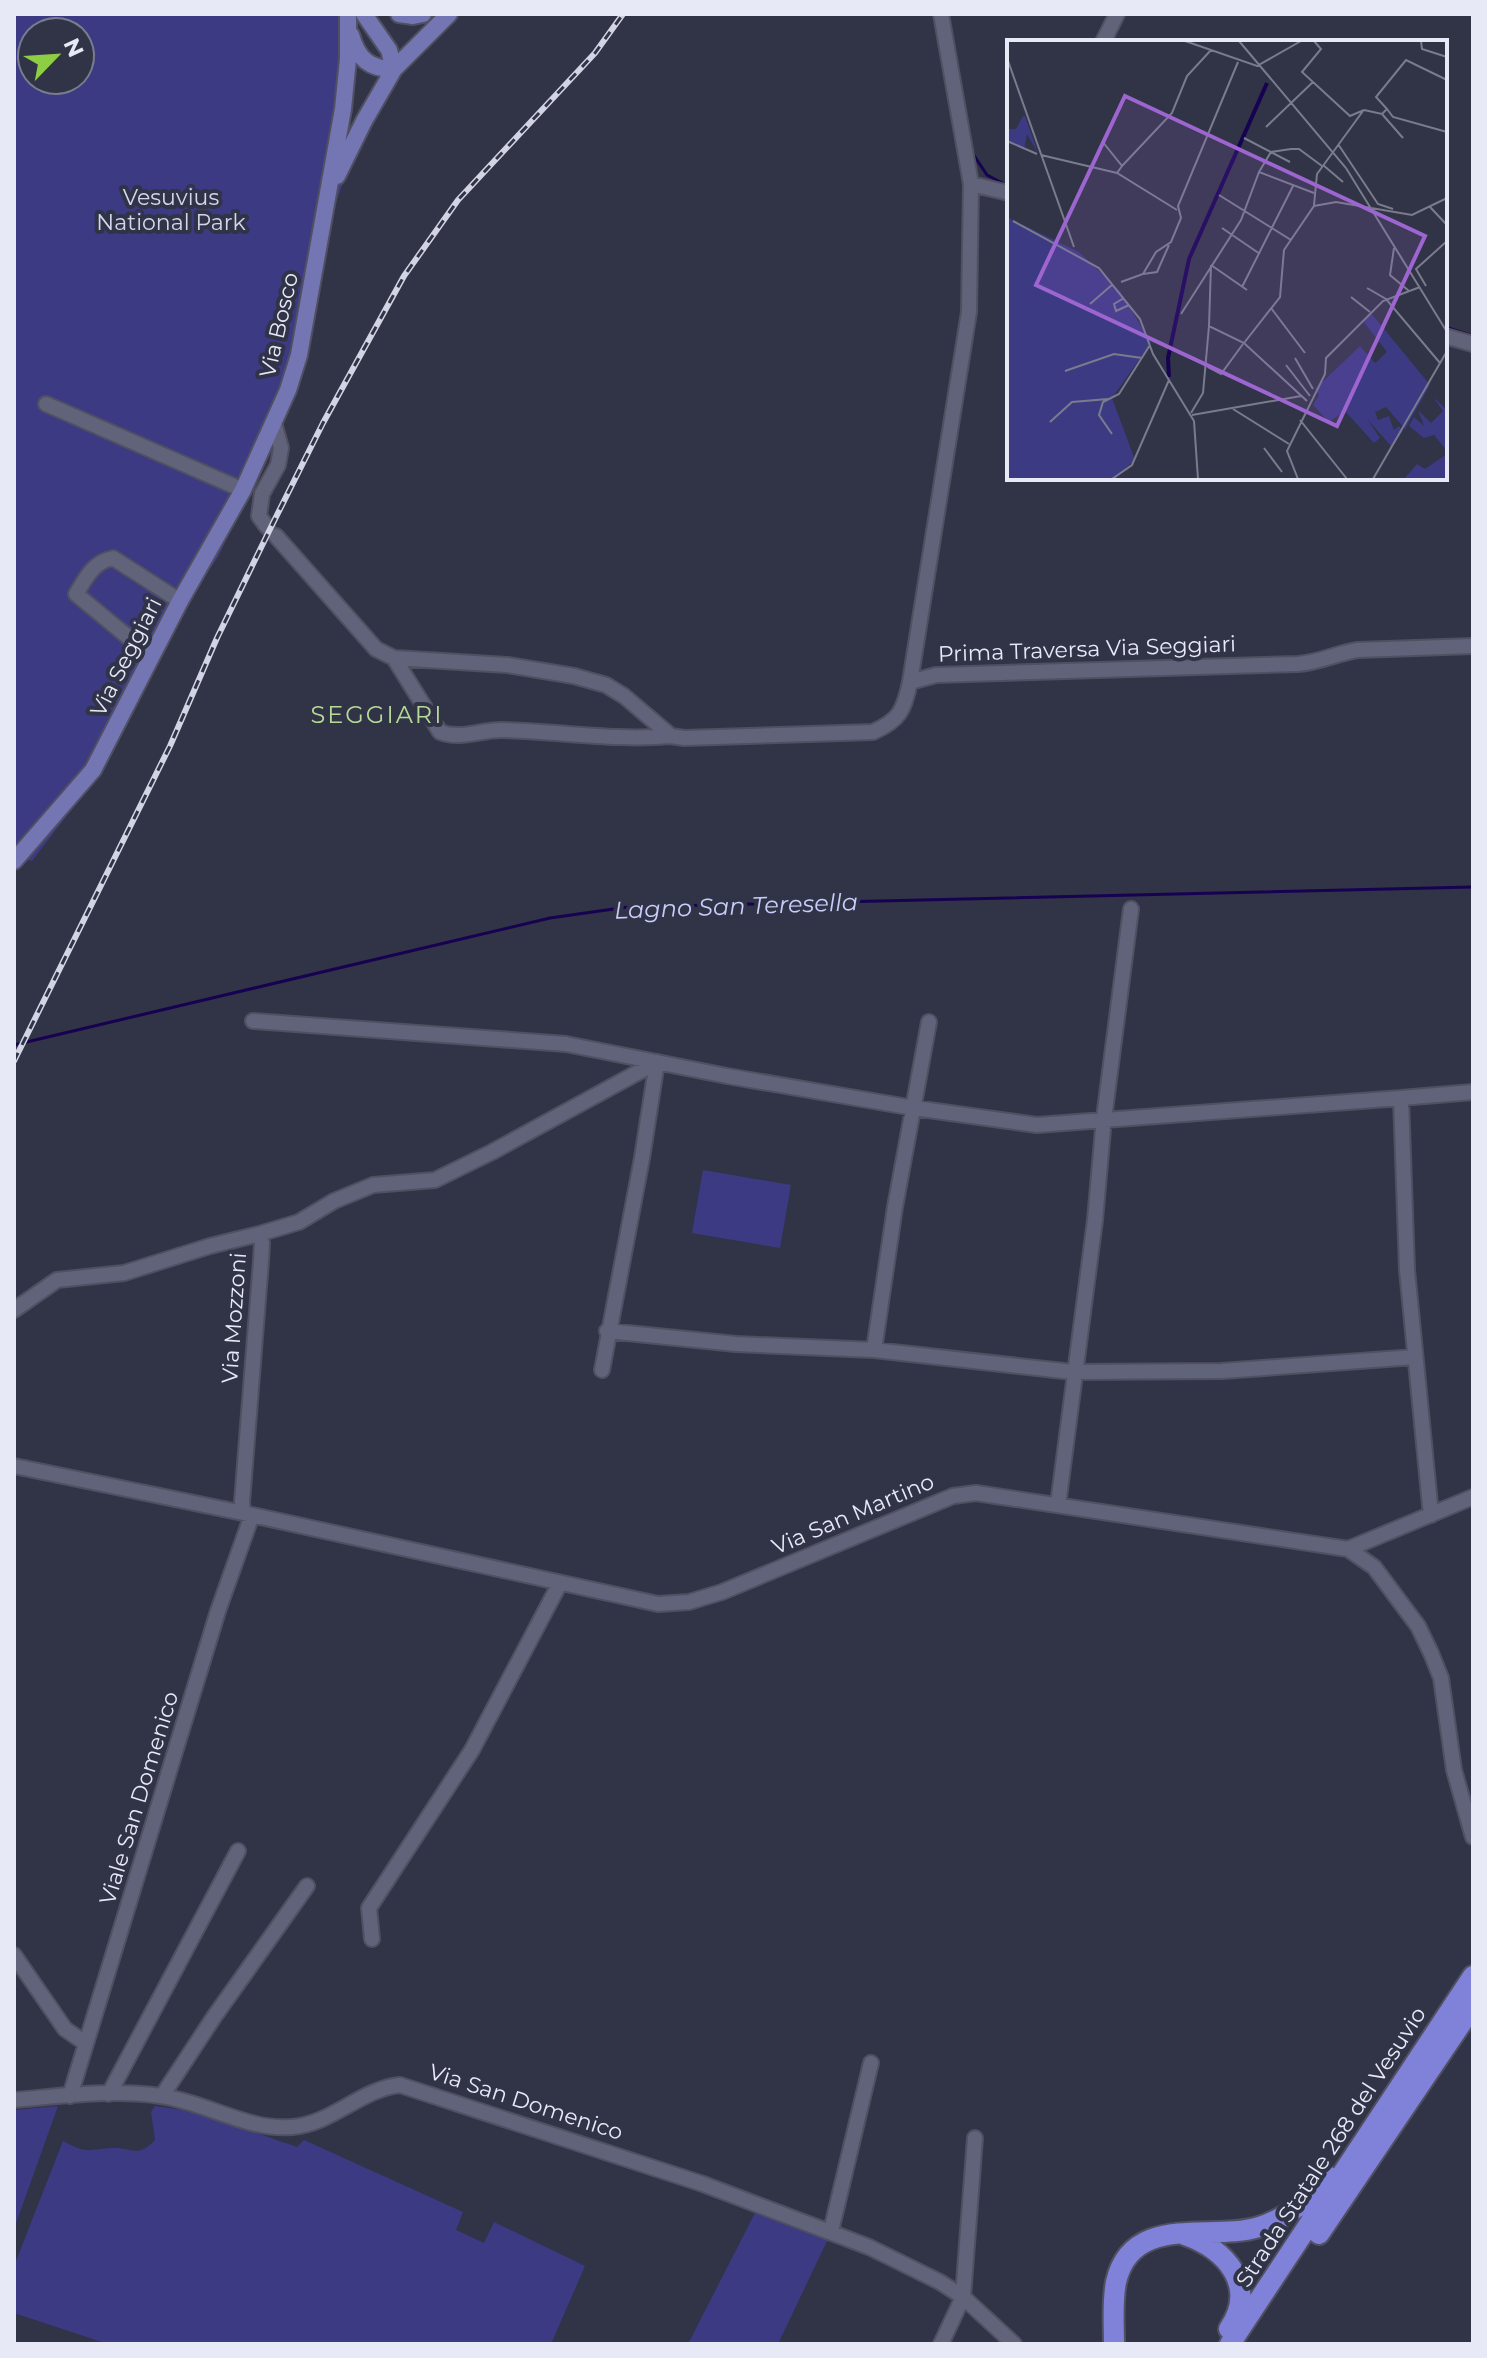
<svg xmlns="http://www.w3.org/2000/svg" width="1487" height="2358" font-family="Montserrat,sans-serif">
	<rect width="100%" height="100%" fill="#313347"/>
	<path fill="#3d3a84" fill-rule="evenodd" d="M 14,14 L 351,14 L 344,129 L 346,175 L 331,216 L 319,275 L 315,318 L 285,417 L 218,557 L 183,608 L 96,778 L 32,861 L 25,859 L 14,871 ZM 32,32 L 80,32 L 80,80 L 32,80 Z
		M 703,1170 L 791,1185 L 780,1248 L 692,1233 Z
		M 58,2106 L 14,2229 L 14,2110 Z
		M 155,2106 C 203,2111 251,2132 297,2147 L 304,2140 L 463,2212 L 456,2230 L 484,2243 L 494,2222 L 585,2266 L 551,2344 L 108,2344 L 14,2313 L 14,2266 L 63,2141 C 89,2155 87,2149 113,2148 C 134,2147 137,2159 155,2140 L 151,2112 Z
		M 755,2213 L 828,2239 L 778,2344 L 688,2344 Z"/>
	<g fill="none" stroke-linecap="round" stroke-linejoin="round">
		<path stroke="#170252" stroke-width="3" d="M 971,151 L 987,175 L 1008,186
			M 1445,327 L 1473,336
			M 14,1045 L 550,918 L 628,907 L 1473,887"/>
		<g stroke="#505062" stroke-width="18">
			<path id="minor" d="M 1103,42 L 1117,14
				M 971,184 L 1009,193
				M 1445,336 L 1473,344
				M 46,404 L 243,490
				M 267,527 L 259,516 L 262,494 L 278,465 L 281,448 L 274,423
				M 276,536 L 376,649 L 394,658 L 507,665 L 574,676 L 606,685 L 624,696 L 671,736 L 684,738 L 873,732 C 900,720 904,710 910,682 L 969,312 L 971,184 L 941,14
				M 151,656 L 76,594 C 86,578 93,562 113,558 L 180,601
				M 394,658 L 440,732 C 460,740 480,730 501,730 C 558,731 615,741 671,736
				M 910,682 L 936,675 L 1298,664 C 1321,662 1337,653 1358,650 L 1473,646
				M 253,1021 L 566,1044 L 727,1076 L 914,1108 L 1037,1125 L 1401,1098
				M 259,1234 L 299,1222 L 334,1201 L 373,1185 L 435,1180 L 492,1152 L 657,1062
				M 14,1310 L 57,1280 L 124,1273 L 210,1246 L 259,1234 L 262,1243 L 261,1261 L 242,1502 L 243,1513 L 658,1604 L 689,1602 L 722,1592 L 953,1496 L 976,1493 L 1348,1549 L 1374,1567 L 1418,1626 L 1431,1653 L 1441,1678 L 1454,1770 L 1473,1837
				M 607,1331 L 736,1344 L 874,1350 L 1073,1372 L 1222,1371 L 1415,1357
				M 874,1350 L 895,1207 L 929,1022
				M 602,1370 L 642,1158 L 657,1062
				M 14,1466 L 243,1513
				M 1058,1505 L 1095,1220 L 1104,1118 L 1131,909
				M 1431,1515 L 1407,1270 L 1401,1098 L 1473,1092
				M 1348,1549 L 1473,1497
				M 372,1939 L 369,1908 L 472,1750 L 560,1583
				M 14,1955 L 65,2029 L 85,2043
				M 109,2094 L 238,1851
				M 70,2096 L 218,1611 L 252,1515
				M 162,2096 L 214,2017 L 307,1886
				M 14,2100 C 62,2096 113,2089 161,2096 C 205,2102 248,2131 292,2127 C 332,2124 361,2089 400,2085 L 703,2184 L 869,2247 L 940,2282 L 963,2297 L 1014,2344
				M 831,2231 L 871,2063
				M 941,2344 L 963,2297 L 975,2138"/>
		</g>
		<g stroke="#505062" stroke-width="20">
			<path id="major" d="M 364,14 L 389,50 L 394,69
				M 399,14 L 413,16 L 423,14
				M 351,35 C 358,59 369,69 394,69
				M 337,176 L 364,121 L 394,69 L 449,14
				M 14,861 L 93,770 L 180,601 L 243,490 L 288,390 L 299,355 L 343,109 L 348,59 L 348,14"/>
		</g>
		<g stroke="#505062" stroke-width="24">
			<path id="highway" d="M 1319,2234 L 1473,2006
				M 1185,2235 C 1227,2249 1258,2287 1229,2329
				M 1114,2344 C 1114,2324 1112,2302 1116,2282 C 1132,2212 1211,2242 1259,2227 C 1288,2218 1310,2199 1329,2177
				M 1230,2344 L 1473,1976"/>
		</g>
		<use href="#minor" stroke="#61637a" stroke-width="14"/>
		<use href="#major" stroke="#7475b3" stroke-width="16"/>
		<use href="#highway" stroke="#8081d9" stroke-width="20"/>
		<g stroke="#d3d4e3" stroke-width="6">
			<path id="rail" d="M 14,1061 L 170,746 L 217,638 L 273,523 L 323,423 L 404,276 L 458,200 L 595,53 L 623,14"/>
		</g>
		<use href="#rail" stroke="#313347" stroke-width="3" stroke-dasharray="9" stroke-linecap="butt"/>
	</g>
	<g text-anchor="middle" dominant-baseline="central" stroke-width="8" stroke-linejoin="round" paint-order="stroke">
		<g font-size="22" fill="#d4d6ed" stroke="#313347">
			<text x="171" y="197">Vesuvius<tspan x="171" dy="25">National Park</tspan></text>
		</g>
		<g font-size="22" fill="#e8e9f7" stroke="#313347">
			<text transform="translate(279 325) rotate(-77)">Via Bosco</text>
			<text transform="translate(1087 649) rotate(-2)">Prima Traversa Via Seggiari</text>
			<text transform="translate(126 657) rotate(-63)">Via Seggiari</text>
			<text transform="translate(234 1318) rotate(-86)">Via Mozzoni</text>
			<text transform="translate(853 1514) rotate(-23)">Via San Martino</text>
			<text transform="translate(139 1798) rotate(-73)">Viale San Domenico</text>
			<text transform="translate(526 2102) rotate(18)">Via San Domenico</text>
			<text transform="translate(1331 2147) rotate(-57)">Strada Statale 268 del Vesuvio</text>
		</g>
		<g font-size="24" letter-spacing="2" fill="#b6db96" stroke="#313347">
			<text x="377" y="714">SEGGIARI</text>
		</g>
		<g font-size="24" font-style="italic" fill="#c9cdfa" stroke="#313347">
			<text transform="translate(736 906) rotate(-2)">Lagno San Teresella</text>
		</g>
	</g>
	<g transform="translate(1007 40)">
		<rect width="440" height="440" fill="#313347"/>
		<path d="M 16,76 L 18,76 L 31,113 L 20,94 L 17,110 L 0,101 L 0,89 L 9,89 ZM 0,177 L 72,212 L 113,251 L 144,303 L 105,358 L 128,420 L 106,439 L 0,439 ZM 364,273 L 423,345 L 398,389 L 379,367 L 368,372 L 371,380 L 382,376 L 387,390 L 392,386 L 396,391 L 385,407 L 360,379 L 373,398 L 367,403 L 338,371 L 322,382 L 306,365 L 312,355 L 308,349 L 353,306 L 368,323 L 380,312 L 356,281 ZM 426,357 L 440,370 L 440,411 L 427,395 L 417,398 L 402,386 L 407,377 L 417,386 L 411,370 L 424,383 L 436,371 ZM 440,414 L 440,439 L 397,439 L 410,424 L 418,429 Z" fill="#3d3a84"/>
		<path fill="none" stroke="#170252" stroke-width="4" d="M 162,337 L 161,318 L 182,219 L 260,43"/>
		<path fill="none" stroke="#7a7c8d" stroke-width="2" d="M 178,1 L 250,26 L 294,1M 232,1 L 339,128 L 440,292M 307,1 L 314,9 L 295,32 L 343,76 L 357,70M 414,1 L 415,9 L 440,17M 0,18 L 67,207M 380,69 L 369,57 L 399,20 L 440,40M 357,70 L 375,74 L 380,69 L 386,77 L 440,92M 375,74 L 396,98M 259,87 L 306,42M 237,98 L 283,122M 0,101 L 30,114M 95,101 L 115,126 L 110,133M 331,104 L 371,164 L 386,169M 34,115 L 110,133 L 170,170M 316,125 L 336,142M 115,126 L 165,73 L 180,36 L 204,10M 307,153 L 252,132 L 264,112 L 284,109 L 292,109 L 315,126M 212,155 L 284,200M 307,165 L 310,134 L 356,71M 423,167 L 440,185M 6,181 L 92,228 L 133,279 L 146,314 L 187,381 L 191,439M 215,188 L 253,214M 387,208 L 383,235 L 402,251M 204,225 L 240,250M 136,234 L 150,232 L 162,205M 114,242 L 136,234 L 149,212 L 164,202 L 174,178 L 171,166 L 231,22M 419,246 L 409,229 L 440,201M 235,247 L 286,146M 360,248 L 379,259 L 433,323M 344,257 L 363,272M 117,258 L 107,264 L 109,271 L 122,265M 83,264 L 106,244M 264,268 L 298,313M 174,274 L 234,180 L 252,132M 202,286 L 204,225M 237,303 L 273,257 L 277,210 L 307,166 L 329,162 L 405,175 L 440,158M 288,318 L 306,349M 279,325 L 303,356M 201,327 L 214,334 L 236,304M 58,331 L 107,314 L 135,318M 226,369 L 282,404M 184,373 L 196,353 L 202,286 L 237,303 L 300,361M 185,375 L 294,356M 293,380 L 340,439M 43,382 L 65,362 L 101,359M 105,394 L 92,375 L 96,362 L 112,354 L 143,305M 257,408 L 275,432M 105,439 L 125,425 L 162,340M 291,439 L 280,411 L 318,334 L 319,318 L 376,261 L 413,247M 366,439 L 440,311"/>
		<path fill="#9c65d0" fill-opacity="0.15" stroke="#9c65d0" stroke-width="4" d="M 118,56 L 418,196 L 330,386 L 29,245 Z"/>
		<rect width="440" height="440" fill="none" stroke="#e8e9f7" stroke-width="4"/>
	</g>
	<rect width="1487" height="2358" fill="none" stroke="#e8e9f7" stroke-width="32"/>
	<g transform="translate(56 56) rotate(65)"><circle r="38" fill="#313347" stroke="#7a7c8d" stroke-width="2"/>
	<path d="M0-6L14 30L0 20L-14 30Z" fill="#8dce44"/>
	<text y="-12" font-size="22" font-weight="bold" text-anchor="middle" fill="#e8e9f7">N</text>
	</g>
</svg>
